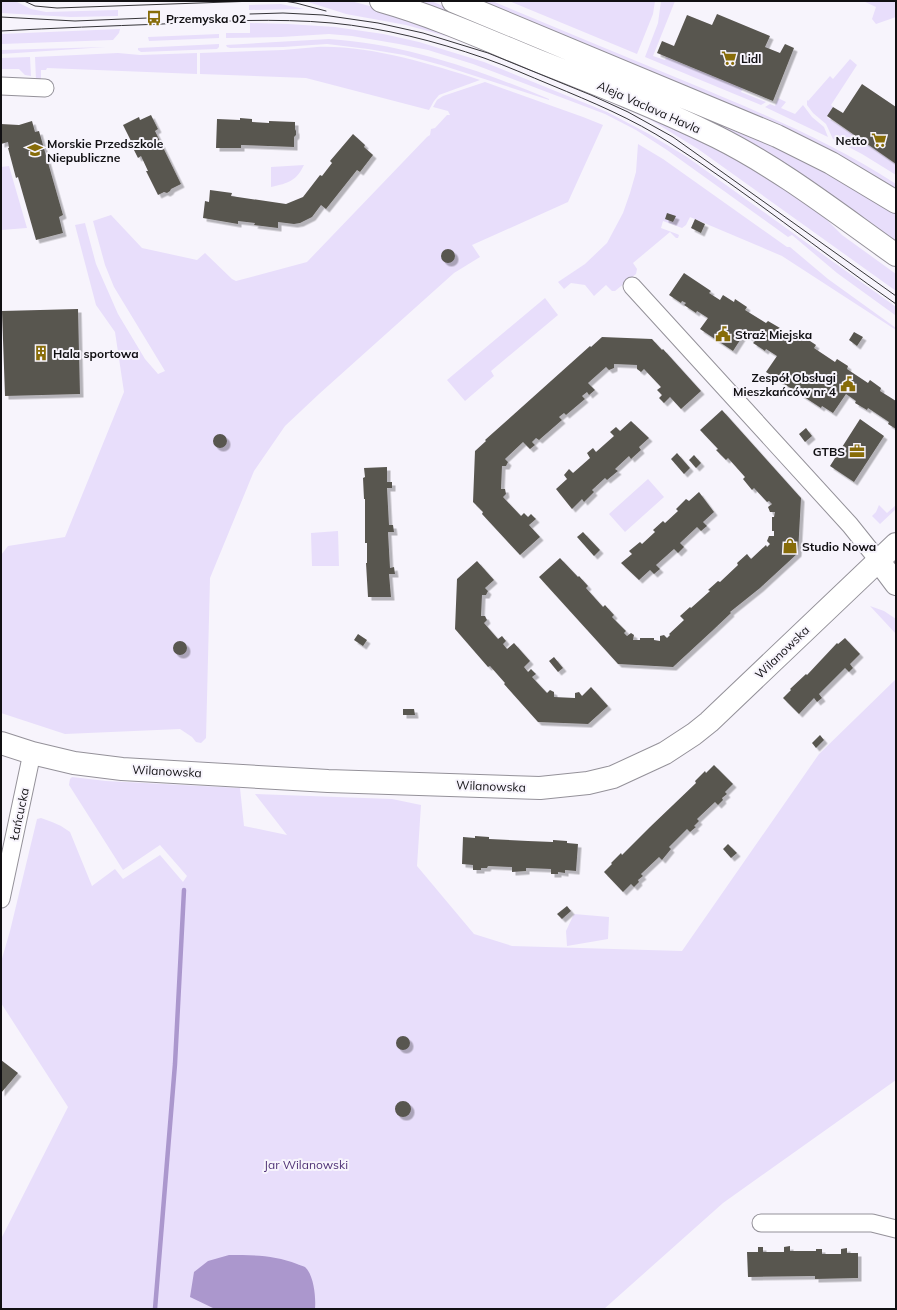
<svg xmlns="http://www.w3.org/2000/svg" width="897" height="1310" font-family="Mulish,sans-serif">
	<defs>
		<filter id="shadow"><feDropShadow dx="3.5" dy="3.5" stdDeviation="0" flood-color="#0004"/></filter>
	</defs>
	<rect width="100%" height="100%" fill="#f7f4fc"/>
	<path fill="#e8defb" d="M 1,1 L 15,1 L 31,9 L 46,12 L 118,10 L 118,16 L 71,17 L 1,13 Z
		M 305,1 L 351,1 L 399,14 L 457,39 L 406,25 L 346,14 Z
		M 410,1 L 431,1 L 775,144 L 896,211 L 896,245 L 814,187 Z
		M 473,1 L 492,1 C 557,28 622,55 687,82 C 759,112 830,141 896,184 L 896,193 Z
		M 509,1 L 655,1 L 653,14 L 637,54 Z
		M 661,1 L 675,1 L 653,56 L 665,60 L 666,57 L 743,88 L 741,92 L 766,102 L 761,105 L 645,57 L 658,23 Z
		M 863,1 L 896,1 L 896,17 L 876,24 L 872,19 L 876,7 Z
		M 281,4 L 304,9 L 249,10 L 249,5 Z
		M 250,23 L 288,24 L 335,27 L 383,34 L 419,42 L 484,62 L 607,112 L 649,134 L 687,157 L 896,307 L 895,315 L 837,273 L 792,235 L 788,237 L 667,150 L 636,130 L 605,114 L 473,64 L 428,50 L 399,44 L 352,36 L 329,34 L 281,37 L 226,38 L 226,33 L 250,33 Z
		M 120,29 L 119,33 L 113,40 L 1,44 L 1,34 Z
		M 219,34 L 219,38 L 149,41 L 148,37 Z
		M 329,39 C 406,44 479,70 549,99 L 549,100 L 441,65 L 404,55 L 368,49 L 327,44 L 283,47 L 230,48 L 227,47 L 226,45 Z
		M 219,44 L 219,47 L 217,49 L 141,52 L 138,50 L 138,48 Z
		M 106,47 L 1,54 L 1,50 Z
		M 317,47 C 368,45 431,64 480,80 L 439,95 L 434,101 L 429,110 L 306,78 L 200,74 L 200,53 L 283,50 Z
		M 118,53 L 140,55 L 197,53 L 197,74 L 47,68 L 46,70 L 41,70 L 41,80 L 36,80 L 35,57 Z
		M 30,57 L 31,76 L 25,75 L 19,69 L 1,69 L 1,58 Z
		M 850,59 L 857,65 L 831,105 L 833,107 L 827,117 L 896,164 L 896,175 L 862,154 L 833,139 L 826,124 L 813,113 L 807,105 L 807,100 L 808,101 L 830,76 L 833,79 Z
		M 485,82 L 583,117 L 603,125 L 568,202 L 472,245 L 480,257 L 454,273 L 319,394 L 285,426 L 254,471 L 210,578 L 206,738 L 201,743 L 196,742 L 192,737 L 180,729 L 65,734 L 1,713 L 1,555 L 8,546 L 65,537 L 124,392 L 115,332 L 96,305 L 75,225 L 85,223 L 96,264 L 118,314 L 145,359 L 158,374 L 165,371 L 114,287 L 105,265 L 93,221 L 111,215 L 142,248 L 197,260 L 205,253 L 232,279 L 236,281 L 307,262 L 427,137 L 430,135 L 431,129 L 435,128 L 447,115 L 450,115 L 448,111 L 433,107 L 437,100 L 443,96 Z
		M 778,98 L 786,102 L 781,108 L 795,114 L 803,105 L 812,117 L 824,127 L 828,137 L 765,107 L 770,104 L 775,106 Z
		M 647,114 L 737,157 L 819,212 L 842,235 L 896,274 L 896,291 L 698,149 L 646,117 Z
		M 638,144 L 663,159 L 787,247 L 790,247 L 828,279 L 896,328 L 896,330 L 782,256 L 690,217 L 686,225 L 682,228 L 663,221 L 661,228 L 677,234 L 679,235 L 678,238 L 676,238 L 670,232 L 633,263 L 637,269 L 636,274 L 615,291 L 612,291 L 606,285 L 594,296 L 585,285 L 571,283 L 564,289 L 558,282 L 585,264 L 607,243 L 623,213 L 630,193 L 636,172 Z
		M 304,165 C 296,181 289,183 271,187 L 271,167 Z
		M 9,166 L 27,228 L 1,230 L 1,167 Z
		M 545,298 L 558,315 L 491,371 L 494,376 L 465,401 L 447,380 Z
		M 648,479 L 664,497 L 625,532 L 609,514 Z
		M 879,505 L 887,513 L 896,505 L 896,509 L 880,524 L 872,516 L 876,512 Z
		M 338,531 L 339,566 L 312,566 L 311,533 Z
		M 870,606 L 884,611 L 896,619 L 896,634 Z
		M 896,679 L 896,1080 L 723,1203 L 604,1309 L 1,1309 L 1,1239 L 68,1107 L 1,1003 L 1,962 L 10,931 L 37,819 L 41,818 L 52,822 L 61,826 L 70,832 L 92,886 L 115,869 L 123,879 L 160,855 L 183,882 L 187,876 L 160,845 L 123,870 L 69,785 L 70,779 L 72,777 L 106,781 L 240,788 L 244,826 L 287,835 L 255,794 L 392,799 L 421,805 L 417,866 L 474,934 L 512,946 L 682,951 L 819,754 Z
		M 574,914 L 609,917 L 608,939 L 567,946 L 566,931 Z"/>
	<path fill="#ab97cd" d="M 229,1255 C 252,1255 275,1255 297,1264 C 299,1265 303,1266 305,1267 C 314,1275 316,1298 315,1309 L 215,1309 L 190,1297 L 194,1272 L 208,1261 Z"/>
	<g fill="none" stroke-linecap="round" stroke-linejoin="round">
		<path stroke="#ab97cd" stroke-width="4.5" d="M 155,1309 L 175,1064 L 184,890"/>
	</g>
	<path fill="#595650" filter="url(#shadow)" d="M 717,14 L 770,36 L 765,47 L 780,53 L 785,44 L 794,48 L 773,101 L 657,53 L 662,41 L 674,46 L 687,15 L 712,25 Z
		M 862,84 L 896,107 L 896,164 L 827,116 L 833,107 L 843,113 Z
		M 151,115 L 158,129 L 155,131 L 181,184 L 171,189 L 170,191 L 167,193 L 164,192 L 158,195 L 146,171 L 148,171 L 141,156 L 138,158 L 132,146 L 133,145 L 123,125 L 139,117 L 140,120 Z
		M 240,118 L 252,119 L 252,122 L 269,123 L 269,121 L 295,122 L 295,129 L 296,131 L 296,135 L 294,137 L 294,147 L 241,145 L 241,148 L 216,148 L 217,119 L 240,120 Z
		M 32,121 L 35,132 L 39,131 L 63,215 L 59,217 L 63,233 L 36,240 L 18,177 L 16,178 L 8,148 L 9,148 L 8,142 L 1,144 L 1,124 L 19,125 Z
		M 353,134 L 365,145 L 364,147 L 373,155 L 360,172 L 357,170 L 326,209 L 321,205 L 312,217 L 300,223 L 294,224 L 278,222 L 278,228 L 254,225 L 255,223 L 238,221 L 238,224 L 203,218 L 205,201 L 209,202 L 210,190 L 232,193 L 231,196 L 286,204 L 303,197 L 320,175 L 322,176 L 332,163 L 330,161 Z
		M 667,213 L 676,216 L 673,222 L 665,219 Z
		M 695,219 L 705,224 L 701,233 L 691,228 Z
		M441 256a7 7 0 1 1 14 0a7 7 0 1 1-14 0Z
		M 684,273 L 711,291 L 709,293 L 720,300 L 723,295 L 734,302 L 735,299 L 747,307 L 745,310 L 766,323 L 768,321 L 780,328 L 778,331 L 788,338 L 792,333 L 802,340 L 804,337 L 816,345 L 814,348 L 835,362 L 837,359 L 848,366 L 847,369 L 868,383 L 870,380 L 881,388 L 880,391 L 896,401 L 896,429 L 888,424 L 889,422 L 868,408 L 867,410 L 855,403 L 856,401 L 846,394 L 833,413 L 822,406 L 821,408 L 766,372 L 777,356 L 766,349 L 765,351 L 753,343 L 755,341 L 744,334 L 733,351 L 700,329 L 708,318 L 697,311 L 696,313 L 684,305 L 686,303 L 682,301 L 681,303 L 669,295 Z
		M 78,309 L 80,394 L 5,396 L 2,311 Z
		M 854,332 L 863,337 L 857,346 L 849,340 Z
		M 602,337 L 652,339 L 662,350 L 663,349 L 701,391 L 681,409 L 670,397 L 664,403 L 659,398 L 662,395 L 657,390 L 661,387 L 644,369 L 641,372 L 637,369 L 637,365 L 614,364 L 614,368 L 609,370 L 606,367 L 588,383 L 595,390 L 589,395 L 587,392 L 582,396 L 585,399 L 566,415 L 564,413 L 559,417 L 562,420 L 539,440 L 536,438 L 532,442 L 535,445 L 530,449 L 523,442 L 505,459 L 508,462 L 506,466 L 502,466 L 501,489 L 505,489 L 506,494 L 503,497 L 521,516 L 524,513 L 528,517 L 531,514 L 536,519 L 529,525 L 540,537 L 520,555 L 482,514 L 483,512 L 473,502 L 475,451 L 486,441 L 485,440 L 532,398 L 590,346 L 591,347 Z
		M 722,410 L 801,498 L 798,553 L 760,588 L 730,612 L 731,613 L 712,631 L 673,667 L 618,664 L 539,577 L 560,558 L 578,577 L 579,576 L 588,586 L 586,588 L 603,607 L 605,605 L 614,615 L 612,617 L 626,631 L 624,633 L 627,636 L 631,633 L 634,635 L 633,640 L 640,640 L 640,638 L 654,638 L 654,640 L 660,641 L 660,636 L 664,635 L 667,638 L 670,635 L 669,634 L 684,620 L 680,616 L 690,607 L 691,608 L 710,591 L 708,590 L 718,581 L 720,582 L 738,565 L 737,563 L 747,554 L 751,559 L 766,545 L 767,547 L 770,544 L 767,541 L 769,536 L 774,536 L 774,531 L 772,531 L 772,517 L 774,517 L 775,512 L 770,512 L 768,507 L 772,504 L 769,501 L 767,502 L 754,488 L 752,490 L 743,479 L 745,477 L 728,458 L 726,460 L 716,450 L 718,449 L 700,430 Z
		M 860,419 L 884,436 L 854,482 L 830,466 Z
		M 631,421 L 649,438 L 639,447 L 641,450 L 631,459 L 629,456 L 615,469 L 618,471 L 607,480 L 605,478 L 592,490 L 594,492 L 584,502 L 582,499 L 572,509 L 556,489 L 567,479 L 564,475 L 569,469 L 573,473 L 590,458 L 587,453 L 593,448 L 596,452 L 614,436 L 610,432 L 616,427 L 620,431 Z
		M 806,428 L 812,436 L 805,442 L 799,434 Z
		M213 441a7 7 0 1 1 14 0a7 7 0 1 1-14 0Z
		M 677,453 L 690,468 L 684,474 L 671,459 Z
		M 694,455 L 701,463 L 696,468 L 689,460 Z
		M 387,467 L 387,482 L 392,482 L 392,488 L 387,488 L 389,525 L 393,525 L 394,532 L 388,532 L 390,568 L 394,567 L 395,574 L 389,574 L 391,597 L 368,597 L 366,563 L 367,563 L 367,543 L 365,543 L 365,499 L 364,499 L 363,478 L 365,477 L 364,468 Z
		M 699,492 L 714,512 L 703,522 L 707,526 L 701,531 L 697,527 L 680,543 L 684,547 L 678,553 L 674,549 L 656,565 L 660,569 L 654,574 L 650,570 L 639,580 L 621,563 L 632,554 L 629,551 L 640,542 L 642,544 L 655,532 L 653,530 L 663,521 L 665,523 L 678,511 L 676,509 L 686,499 L 689,501 Z
		M 583,532 L 600,550 L 594,556 L 577,537 Z
		M 477,561 L 494,580 L 485,588 L 488,591 L 486,595 L 482,595 L 481,616 L 485,616 L 487,620 L 484,623 L 498,639 L 502,636 L 506,641 L 503,644 L 507,649 L 514,643 L 530,661 L 524,667 L 528,672 L 531,669 L 536,674 L 532,677 L 547,693 L 550,690 L 554,692 L 554,697 L 575,698 L 575,693 L 579,692 L 582,696 L 591,687 L 608,706 L 588,724 L 538,722 L 504,684 L 505,683 L 490,666 L 488,667 L 455,629 L 457,579 Z
		M 358,634 L 367,640 L 363,646 L 354,640 Z
		M 845,638 L 860,654 L 850,664 L 853,668 L 849,672 L 845,668 L 819,694 L 822,698 L 817,702 L 814,698 L 799,714 L 783,698 L 791,690 L 790,689 L 806,674 L 807,675 L 837,643 L 838,644 Z
		M173 648a7 7 0 1 1 14 0a7 7 0 1 1-14 0Z
		M 554,657 L 563,668 L 558,672 L 549,661 Z
		M 403,709 L 414,709 L 415,715 L 403,715 Z
		M 820,735 L 824,740 L 816,748 L 812,743 Z
		M 714,765 L 733,784 L 725,792 L 727,794 L 722,798 L 723,800 L 718,805 L 715,802 L 697,819 L 699,821 L 694,826 L 696,827 L 690,832 L 687,829 L 669,847 L 671,849 L 662,860 L 659,857 L 641,874 L 643,876 L 638,880 L 639,882 L 634,887 L 631,884 L 623,892 L 604,872 L 612,864 L 611,863 L 621,853 L 622,855 L 650,827 L 696,783 L 695,781 L 705,771 L 706,773 Z
		M 475,836 L 489,837 L 489,839 L 528,841 L 553,842 L 553,840 L 567,841 L 567,843 L 578,844 L 576,871 L 565,870 L 565,873 L 558,872 L 558,874 L 551,874 L 551,869 L 526,868 L 526,871 L 512,872 L 512,867 L 488,866 L 487,868 L 481,868 L 481,870 L 473,870 L 473,865 L 462,864 L 463,837 L 475,838 Z
		M 728,844 L 737,853 L 731,858 L 723,849 Z
		M 567,906 L 571,911 L 562,919 L 557,914 Z
		M396 1043a7 7 0 1 1 14 0a7 7 0 1 1-14 0Z
		M 1,1060 L 18,1073 L 1,1093 Z
		M395 1109a8 8 0 1 1 16 0a8 8 0 1 1-16 0Z
		M 790,1246 L 790,1251 L 816,1251 L 816,1249 L 822,1249 L 822,1254 L 841,1254 L 841,1249 L 847,1248 L 847,1253 L 858,1253 L 858,1278 L 815,1279 L 815,1276 L 748,1277 L 747,1252 L 758,1252 L 758,1247 L 763,1247 L 763,1252 L 784,1252 L 784,1247 Z"/>
	<g fill="none" stroke-linecap="round" stroke-linejoin="round">
		<g stroke="#949199" stroke-width="19">
			<path id="street" d="M 1,86 L 45,88
				M 632,286 L 850,525 L 878,560
				M 1,899 L 32,753
				M 761,1223 L 872,1223 L 896,1229"/>
		</g>
		<g stroke="#949199" stroke-width="24">
			<path id="secondary" d="M 381,1 C 434,16 485,39 536,60 C 597,84 658,108 717,137 C 781,169 838,214 896,255
				M 453,1 L 777,136 L 831,163 L 896,202
				M 878,560 L 896,584
				M 1,743 L 32,753 L 74,763 L 122,769 L 328,781 L 540,788 L 588,783 L 613,777 L 665,753 L 694,734 L 709,722 L 896,544"/>
		</g>
		<use href="#street" stroke="#fff" stroke-width="17"/>
		<use href="#secondary" stroke="#fff" stroke-width="22"/>
		<path stroke="#363539" stroke-width="1" d="M 24,1 L 35,6 L 57,8 L 256,1
			M 284,1 L 296,3 L 326,11
			M 250,14 L 283,13 L 323,15 L 378,23 L 423,33 L 488,53 L 591,95 L 628,112 L 673,137 L 896,296
			M 1,17 L 75,21 L 148,18
			M 1,31 C 55,28 108,26 162,24 C 219,21 275,18 332,23 C 384,28 435,41 484,58 C 507,66 529,76 551,85 C 592,102 633,119 670,143 C 748,193 820,251 896,304"/>
	</g>
	<defs>
		<g id="bus-bare" transform="scale(1.2)"><path d="M-5-6H5V4H4V6H2V4H-2V6H-4V4H-5ZM-3.5-4V0h7V-4ZM-3.5 1.2v1.5H-2V1.2ZM2 1.2v1.5H3.5V1.2Z" fill="#876c09" stroke="#f7f4fc" stroke-width="2.5" paint-order="stroke"/></g>
		<g id="supermarket-bare" transform="scale(1.2)"><path d="M-6-5.5h2.5l.6 2H6L4.5 2H-2.5L-4.4-4H-6ZM-1.5 3.2a1.3 1.3 0 1 0 .1 0ZM3 3.2a1.3 1.3 0 1 0 .1 0Z" fill="#876c09" stroke="#f7f4fc" stroke-width="2.5" paint-order="stroke"/></g>
		<g id="school-bare" transform="scale(1.2)"><path d="M0-5L7-2L0 1L-7-2ZM-4 1L0 2.5L4 1V4Q0 6-4 4Z" fill="#876c09" stroke="#f7f4fc" stroke-width="2.5" paint-order="stroke"/></g>
		<g id="civic-bare" transform="scale(1.2)"><path d="M-.6-6.5H3V-4.5H.6V-3L4-1V1h2V6H-6V1h2V-1L-.6-3ZM-1.2 2.5V6h2.4V2.5Z" fill="#876c09" stroke="#f7f4fc" stroke-width="2.5" paint-order="stroke"/></g>
		<g id="building-bare" transform="scale(1.2)"><path d="M-4-6H4V6H1V3H-1V6H-4ZM-2.5-4.3h1.7v1.8h-1.7ZM.8-4.3h1.7v1.8H.8ZM-2.5-1h1.7V.8h-1.7ZM.8-1h1.7V.8H.8Z" fill="#876c09" stroke="#f7f4fc" stroke-width="2.5" paint-order="stroke"/></g>
		<g id="office-bare" transform="scale(1.2)"><path d="M-6-3h4V-5.5h4V-3h4V5H-6ZM-1-4.5V-3h2v-1.5ZM-6 0V1H6V0Z" fill="#876c09" stroke="#f7f4fc" stroke-width="2.5" paint-order="stroke"/></g>
		<g id="shop-bare" transform="scale(1.2)"><path d="M-5-2.5h2.3a2.7 3.5 0 0 1 5.4 0H5L5.5 6h-11ZM-1.5-2.5h3a1.5 2.3 0 0 0-3 0Z" fill="#876c09" stroke="#f7f4fc" stroke-width="2.5" paint-order="stroke"/></g>
	</defs>
	<g fill-rule="evenodd">
		<use href="#bus-bare" x="154" y="18"/>
		<use href="#supermarket-bare" x="729" y="58"/>
		<use href="#supermarket-bare" x="879" y="140"/>
		<use href="#school-bare" x="35" y="150"/>
		<use href="#civic-bare" x="723" y="334"/>
		<use href="#building-bare" x="41" y="353"/>
		<use href="#civic-bare" x="848" y="384"/>
		<use href="#office-bare" x="857" y="451"/>
		<use href="#shop-bare" x="790" y="546"/>
	</g>
	<g text-anchor="middle" dominant-baseline="central" stroke-width="4" stroke-linejoin="round" paint-order="stroke">
		<g font-size="12" font-weight="bold" fill="#111013" stroke="#f7f4fc" text-anchor="start">
			<text x="166" y="18">Przemyska 02</text>
			<text x="741" y="58">Lidl</text>
			<text x="867" y="140" text-anchor="end">Netto</text>
			<text x="47" y="143">Morskie Przedszkole<tspan x="47" dy="14">Niepubliczne</tspan></text>
			<text x="735" y="334">Straż Miejska</text>
			<text x="53" y="353">Hala sportowa</text>
			<text x="836" y="377" text-anchor="end">Zespół Obsługi<tspan x="836" dy="14">Mieszkańców nr 4</tspan></text>
			<text x="845" y="451" text-anchor="end">GTBS</text>
			<text x="802" y="546">Studio Nowa</text>
		</g>
		<g font-size="12" fill="#111013" stroke="#f7f4fc">
			<text transform="translate(649 107) rotate(24)">Aleja Vaclava Havla</text>
			<text transform="translate(782 652) rotate(-44)">Wilanowska</text>
			<text transform="translate(167 771) rotate(3)">Wilanowska</text>
			<text transform="translate(491 786) rotate(2)">Wilanowska</text>
			<text transform="translate(19 814) rotate(-78)">Łańcucka</text>
		</g>
		<g font-size="12" fill="#503376" stroke="#f7f4fc">
			<text x="306" y="1164">Jar Wilanowski</text>
		</g>
	</g>
	<rect width="897" height="1310" fill="none" stroke="#111013" stroke-width="4"/>
</svg>
